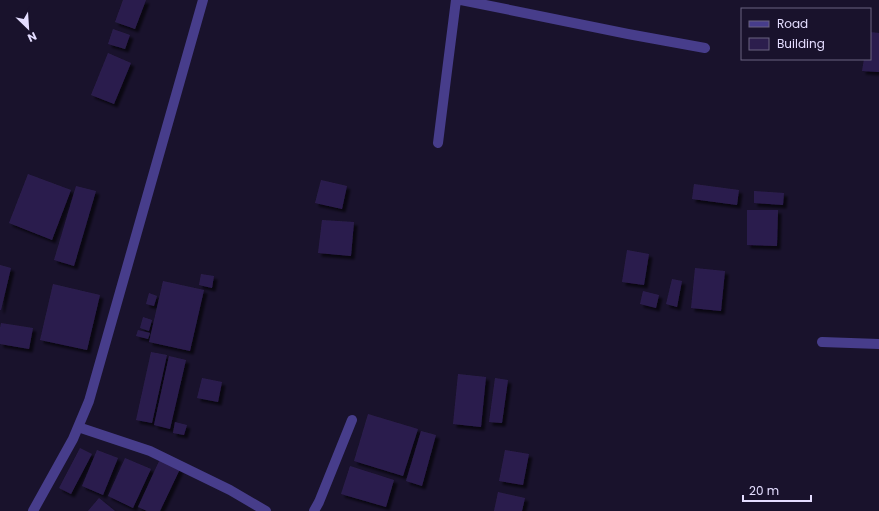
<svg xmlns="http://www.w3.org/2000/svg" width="879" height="511" font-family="Poppins,sans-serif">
	<defs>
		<filter id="shadow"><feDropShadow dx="3.5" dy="3.5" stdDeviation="1" flood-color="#0009"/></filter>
	</defs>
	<rect width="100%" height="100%" fill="#19122c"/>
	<path fill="#2c1e4d" filter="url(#shadow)" d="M 123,0 L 146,0 L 135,29 L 115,22 Z
		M 113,29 L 130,35 L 125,49 L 108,44 Z
		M 870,32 L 879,33 L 879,72 L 862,71 L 864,59 L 870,59 Z
		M 108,53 L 131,63 L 114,104 L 91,95 Z
		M 28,174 L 71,190 L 52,240 L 9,223 Z
		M 321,180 L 347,186 L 342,209 L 315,203 Z
		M 694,184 L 739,190 L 737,205 L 692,199 Z
		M 76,186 L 96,191 L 74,266 L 54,260 Z
		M 754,191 L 784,193 L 783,205 L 754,203 Z
		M 747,210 L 778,210 L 777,246 L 747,245 Z
		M 322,220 L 354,222 L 351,256 L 318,253 Z
		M 627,250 L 649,254 L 644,285 L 622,282 Z
		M 0,265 L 11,268 L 1,310 L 0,310 Z
		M 695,268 L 725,271 L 721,311 L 691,308 Z
		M 201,274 L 214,276 L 212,288 L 199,285 Z
		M 672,279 L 682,281 L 677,307 L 666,304 Z
		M 163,281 L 204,290 L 190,351 L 149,342 Z
		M 53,284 L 100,295 L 87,350 L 40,340 Z
		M 643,291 L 659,295 L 656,308 L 640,304 Z
		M 149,293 L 157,296 L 154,306 L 146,304 Z
		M 143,317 L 152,320 L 149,331 L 140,328 Z
		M 1,323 L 33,328 L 29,349 L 0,344 L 0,328 Z
		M 138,330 L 150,333 L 148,339 L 136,336 Z
		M 151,352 L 167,355 L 152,423 L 136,420 Z
		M 169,356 L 186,360 L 170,429 L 154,425 Z
		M 458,374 L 486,377 L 481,427 L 453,424 Z
		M 202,378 L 222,382 L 218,402 L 197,398 Z
		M 495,378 L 508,380 L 502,423 L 489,422 Z
		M 368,414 L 418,429 L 403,476 L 354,461 Z
		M 175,422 L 187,425 L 184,435 L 173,433 Z
		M 421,431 L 436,435 L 422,486 L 406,481 Z
		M 80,448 L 92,454 L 71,494 L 59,488 Z
		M 97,450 L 118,458 L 103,495 L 82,486 Z
		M 505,450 L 529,454 L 523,485 L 499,481 Z
		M 125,458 L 151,469 L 133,508 L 108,496 Z
		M 160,459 L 180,469 L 160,511 L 147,511 L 138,507 Z
		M 350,466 L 394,480 L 386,507 L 341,494 Z
		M 498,492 L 525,498 L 522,511 L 494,511 Z
		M 99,498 L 115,511 L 88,511 Z"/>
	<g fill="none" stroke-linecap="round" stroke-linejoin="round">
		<path stroke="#473d8b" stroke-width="10" d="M 461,0 L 628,34 L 705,48
			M 438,143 L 448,63 L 456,0
			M 822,342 L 879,344
			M 78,427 L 150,451 L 230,490 L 266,511
			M 33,511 L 73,439 L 89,401 L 203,0
			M 314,511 L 319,502 L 352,420"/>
	</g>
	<rect x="741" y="8" width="130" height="52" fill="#19122c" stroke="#6a6380"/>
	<rect x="749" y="21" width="20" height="6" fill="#473d8b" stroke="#6a6380"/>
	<text x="777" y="28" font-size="12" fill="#e4ddff">Road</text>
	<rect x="749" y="38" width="20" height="12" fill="#2c1e4d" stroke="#6a6380"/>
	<text x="777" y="48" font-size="12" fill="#e4ddff">Building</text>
	<g transform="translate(28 28) rotate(155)" stroke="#19122c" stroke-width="3" paint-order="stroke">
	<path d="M0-3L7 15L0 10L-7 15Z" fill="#e4ddff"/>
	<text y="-6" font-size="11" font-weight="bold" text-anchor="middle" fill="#e4ddff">N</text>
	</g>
	<path d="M743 495v6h68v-6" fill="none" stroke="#e4ddff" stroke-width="2"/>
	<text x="749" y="495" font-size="12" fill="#e4ddff" stroke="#19122c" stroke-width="3" paint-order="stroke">20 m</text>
</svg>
